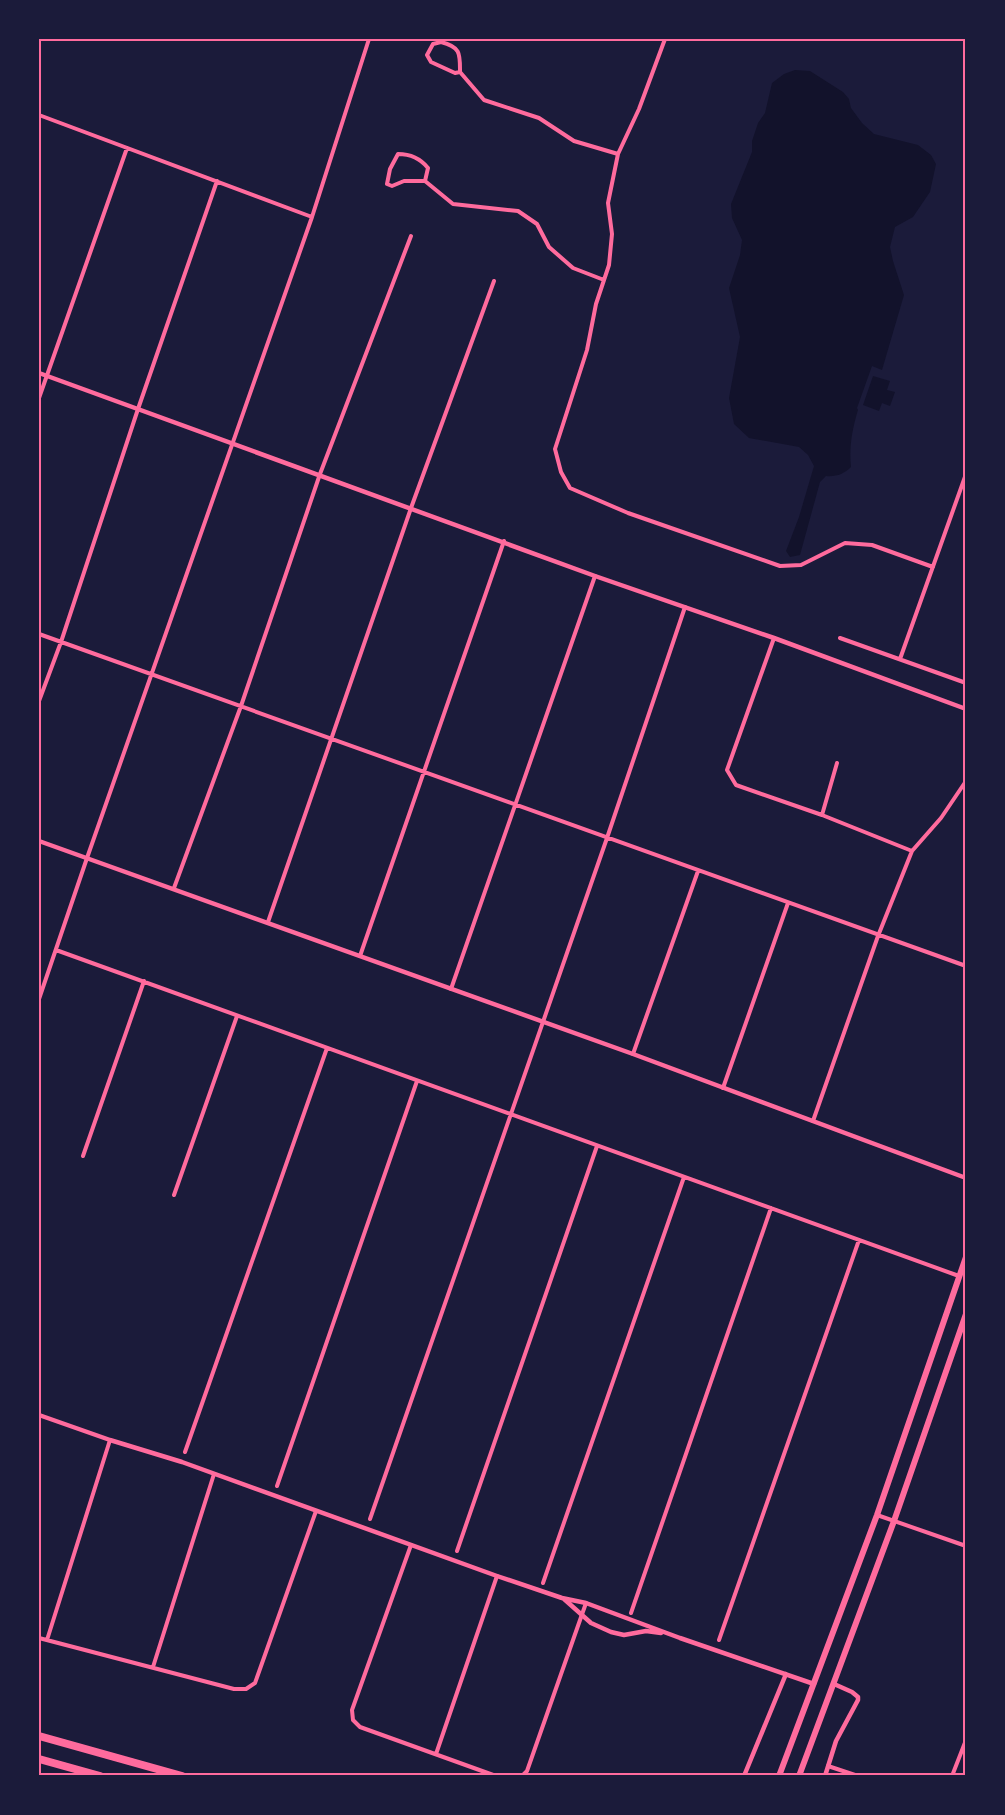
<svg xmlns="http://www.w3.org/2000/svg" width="1005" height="1815" font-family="'Source Sans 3',sans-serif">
	<rect width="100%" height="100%" fill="#1b1b3a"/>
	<path fill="#12122b" d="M 795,70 L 810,71 L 843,92 L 849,99 L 851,108 L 862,123 L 874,134 L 918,145 L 931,155 L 936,164 L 930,192 L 913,217 L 895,227 L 890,247 L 893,261 L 904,295 L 882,370 L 872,366 L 857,408 L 858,410 C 852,430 849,447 851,467 C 844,474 836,477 826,476 L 820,482 L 800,555 L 790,557 L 786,551 L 799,517 L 814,466 L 808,455 L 799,447 L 749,438 L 734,424 L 729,398 L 740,337 L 729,288 L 740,255 L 742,240 L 732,218 L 731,204 L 752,152 L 752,141 L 758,123 L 765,113 L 772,83 L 784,74 Z
		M 873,376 L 890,381 L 887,390 L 895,392 L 890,406 L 882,403 L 879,411 L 863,405 Z"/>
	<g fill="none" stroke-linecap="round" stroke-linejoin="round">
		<path stroke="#ff6b9d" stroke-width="4" d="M 665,39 L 639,109 L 618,154 L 608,203 L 612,234 L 609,265 L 596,304 L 587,350 L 555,449 L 561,472 L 570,488 L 628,513 L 780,566 L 801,565 L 845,543 L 872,545 L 933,567
			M 460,72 L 455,73 L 431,62 L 427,55 L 433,44 L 441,42 C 461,47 460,54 460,72 L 484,100 L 539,118 L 574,141 L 618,154
			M 39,115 L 312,217
			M 425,181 L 428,168 C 420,158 410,154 398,154 L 390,169 L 387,184 L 392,186 L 404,181 L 425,181 L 453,204 L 518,211 L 537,224 L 549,247 L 573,268 L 604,280
			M 966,186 L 966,197
			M 39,398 L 127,148
			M 39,634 L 966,966
			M 774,638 L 727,770 L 736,785 L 822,815 L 912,851
			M 840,638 L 966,683
			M 900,659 L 966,474
			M 39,701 L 61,642 L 138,409 L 217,181
			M 822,815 L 837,763
			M 174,888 L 241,706 L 320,474 L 411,236
			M 268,922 L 411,508 L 494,281
			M 56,950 L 959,1276
			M 360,956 L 504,541
			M 451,989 L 595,576
			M 39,999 L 87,858 L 312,217 L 369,39
			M 633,1054 L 698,871
			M 723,1088 L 788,903
			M 813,1121 L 878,936 L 912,851 L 941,818 L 966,781
			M 83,1156 L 144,981
			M 174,1195 L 237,1016
			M 185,1452 L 327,1048
			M 277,1486 L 417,1081
			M 877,1515 L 966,1546
			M 370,1519 L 607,838 L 685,607
			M 411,1545 L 352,1710 L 353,1720 L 360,1727 L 496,1776
			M 457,1551 L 597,1146
			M 543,1583 L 684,1177
			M 631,1613 L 771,1208
			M 39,1638 L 234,1689 L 246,1689 L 255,1683 L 316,1511
			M 47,1640 L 110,1440
			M 719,1640 L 859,1240
			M 153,1667 L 214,1474
			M 436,1754 L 497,1576
			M 828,1766 L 858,1776
			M 522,1776 L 527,1771 L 586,1603
			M 952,1776 L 966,1740"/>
		<path stroke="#ff6b9d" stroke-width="4.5" d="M 39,373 L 595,576 L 774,638 L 966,709
			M 39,841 L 633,1054 L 966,1178
			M 39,1415 L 110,1440 L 182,1462 L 497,1576 L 562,1598 L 586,1603 L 680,1638 L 814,1684
			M 564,1599 L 591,1623 L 611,1632 L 624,1635 L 646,1631 L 661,1633
			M 744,1776 L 786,1674
			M 825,1776 L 836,1741 L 858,1700 L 858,1697 L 852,1692 L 834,1684"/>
		<path stroke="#ff6b9d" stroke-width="6" d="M 779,1776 L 877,1515 L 966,1257
			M 799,1776 L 894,1521 L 966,1314"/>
		<path stroke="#ff6b9d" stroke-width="8" d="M 39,1736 L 182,1776
			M 39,1759 L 100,1776"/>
	</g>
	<rect width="1005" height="1815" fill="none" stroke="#1b1b3a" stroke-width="81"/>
	<rect x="40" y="40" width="924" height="1734" fill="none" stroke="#ff6b9d" stroke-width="2"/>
</svg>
